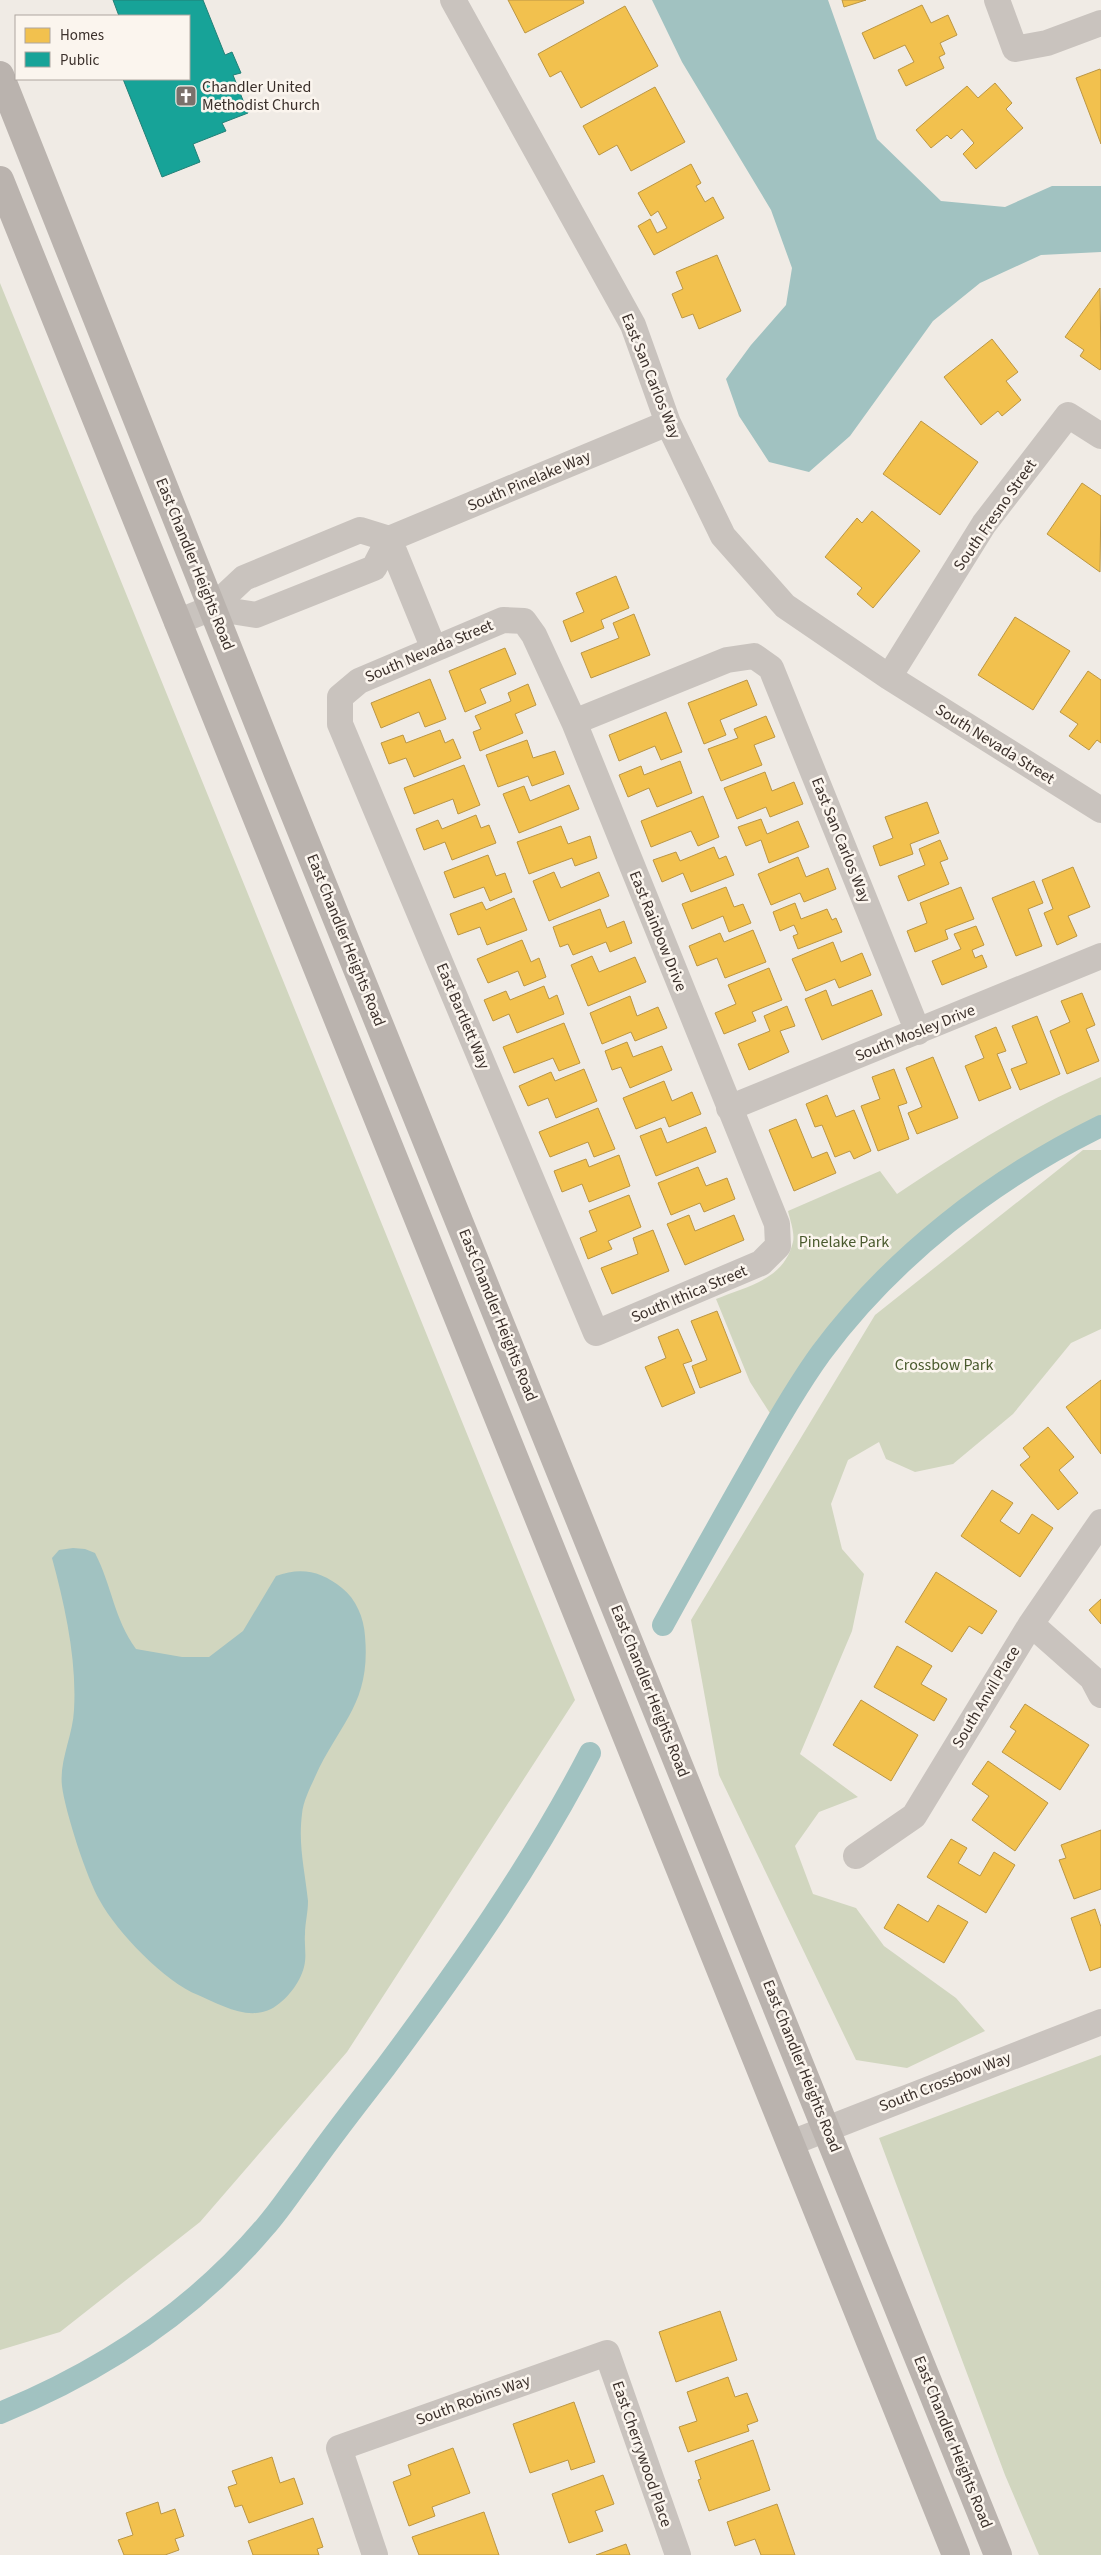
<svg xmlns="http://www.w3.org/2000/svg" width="1101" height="2555" font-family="'Source Sans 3',sans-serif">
	<rect width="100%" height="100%" fill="#f0ebe5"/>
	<path fill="#d1d6bf" d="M 0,283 L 575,1700 L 347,2052 L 200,2222 L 60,2332 L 0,2350 Z
		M 1101,1077 L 1101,1119 C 985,1180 884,1261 805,1366 C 793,1382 784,1401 773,1418 L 750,1382 L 716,1299 C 747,1286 784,1280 793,1242 C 795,1233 790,1220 788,1211 L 880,1171 L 897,1194 C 965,1149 1026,1110 1101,1077 Z
		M 1083,1150 L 1101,1150 L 1101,1329 L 1071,1343 L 1013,1414 L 953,1464 L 915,1472 L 886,1459 L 879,1442 L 848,1460 L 831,1504 L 842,1549 L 864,1574 L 852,1631 L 800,1754 L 858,1797 L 819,1812 L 795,1846 L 813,1894 L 856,1908 L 884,1946 L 956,1998 L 985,2031 L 907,2068 L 856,2060 L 719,1775 L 691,1620 L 875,1315 Z
		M 1101,2055 L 1101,2555 L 1039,2555 L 1005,2475 L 879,2138 Z"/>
	<path fill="#a1c2c1" d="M 652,0 L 828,0 L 877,139 L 941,201 L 1005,207 L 1052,186 L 1101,186 L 1101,252 L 1041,255 L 980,283 L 933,321 L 850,436 L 809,472 L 769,462 L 739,416 L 726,379 L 751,345 L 786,305 L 792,268 L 771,210 L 682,62 Z
		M 73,1548 L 85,1549 L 95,1553 C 112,1586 114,1619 136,1649 L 182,1657 L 209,1657 L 243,1631 L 276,1576 C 301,1567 321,1571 342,1588 C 356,1599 364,1618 365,1636 C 371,1704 340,1722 315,1777 C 310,1788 303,1802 302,1814 C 298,1846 305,1871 308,1901 C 308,1913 305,1923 305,1934 C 304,1945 307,1956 304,1967 C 300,1983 286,2001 271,2009 C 247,2021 219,2004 198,1995 C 165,1982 117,1932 100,1901 C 87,1879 65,1811 62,1786 C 59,1761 73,1735 74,1710 C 77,1660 65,1606 52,1558 L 59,1550 Z"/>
	<path fill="#f2c14e" stroke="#bb9644" d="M 508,0 L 583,0 L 584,3 L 525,33 Z
		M 842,0 L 866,0 L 844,7 Z
		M 922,5 L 931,23 L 948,15 L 957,35 L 940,43 L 945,54 L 939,57 L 944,68 L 906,86 L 898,70 L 914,62 L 905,45 L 874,59 L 862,33 Z
		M 625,6 L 658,66 L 581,108 L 561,71 L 550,77 L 538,54 Z
		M 1100,69 L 1101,71 L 1101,144 L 1076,78 Z
		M 995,83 L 1012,103 L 1006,109 L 1023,128 L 976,169 L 963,154 L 974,143 L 962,129 L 951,139 L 947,135 L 931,148 L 916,130 L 967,86 L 978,98 Z
		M 655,87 L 685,142 L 631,171 L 617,145 L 599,155 L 583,126 Z
		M 691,164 L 701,183 L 696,186 L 705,202 L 713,197 L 724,218 L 654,255 L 638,226 L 650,219 L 657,233 L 667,228 L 658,211 L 651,216 L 638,193 Z
		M 717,255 L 741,311 L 699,329 L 693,314 L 682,318 L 672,294 L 683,289 L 676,272 Z
		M 1100,288 L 1101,368 L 1100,370 L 1080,356 L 1084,350 L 1065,337 Z
		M 992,339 L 1018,372 L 1006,381 L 1021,400 L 1002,416 L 998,411 L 981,425 L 944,377 Z
		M 921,421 L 978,462 L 940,515 L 883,474 Z
		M 1082,483 L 1101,496 L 1100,572 L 1047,534 Z
		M 872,511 L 920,551 L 873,608 L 857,594 L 862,588 L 825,557 L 857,518 L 862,523 Z
		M 616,576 L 629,608 L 601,620 L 604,628 L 571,642 L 563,621 L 584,612 L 576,593 Z
		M 634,614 L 650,655 L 591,678 L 581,653 L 619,638 L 613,623 Z
		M 1015,617 L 1070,651 L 1033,710 L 978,675 Z
		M 505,648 L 516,674 L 480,689 L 486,703 L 465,712 L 449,671 Z
		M 1088,671 L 1101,680 L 1101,743 L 1097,740 L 1089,750 L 1069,736 L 1078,724 L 1060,712 Z
		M 430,679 L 446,719 L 425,727 L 419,712 L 381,728 L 371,703 Z
		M 747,680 L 757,705 L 720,720 L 726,735 L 704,744 L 688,703 Z
		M 528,684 L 536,705 L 515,714 L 523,733 L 480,751 L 473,732 L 481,729 L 475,716 L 511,701 L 508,693 Z
		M 666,712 L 682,752 L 661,760 L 655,746 L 619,761 L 609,735 Z
		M 766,716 L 775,737 L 754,745 L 762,765 L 721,781 L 708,749 L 738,738 L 734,729 Z
		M 440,730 L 445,743 L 453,739 L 461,758 L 414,777 L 406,758 L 389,764 L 381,743 L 403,735 L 406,743 Z
		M 527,740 L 533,758 L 555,751 L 564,774 L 532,786 L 528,776 L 498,787 L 486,755 Z
		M 680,761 L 692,793 L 657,807 L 649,788 L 628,797 L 619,775 L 641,766 L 644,775 Z
		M 464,765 L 480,805 L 458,814 L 453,799 L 414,814 L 404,788 Z
		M 765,772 L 772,791 L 794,782 L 803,804 L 770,817 L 766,807 L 737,819 L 724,788 Z
		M 569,785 L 579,809 L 519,833 L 503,794 L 524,786 L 530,801 Z
		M 703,796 L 719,837 L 698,846 L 691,831 L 651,847 L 641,821 Z
		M 927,802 L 939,833 L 910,844 L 913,854 L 880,866 L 873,846 L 893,838 L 885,817 Z
		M 476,815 L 481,828 L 489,825 L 496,843 L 452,860 L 445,842 L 424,850 L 416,829 L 438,820 L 442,829 Z
		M 761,819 L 767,834 L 798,821 L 809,847 L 769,863 L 761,840 L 746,846 L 738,827 Z
		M 561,826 L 568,844 L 590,836 L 597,858 L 575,866 L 572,858 L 529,874 L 517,842 Z
		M 940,840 L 948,859 L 940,862 L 949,884 L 908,901 L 898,876 L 925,865 L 919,849 Z
		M 714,847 L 719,859 L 726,856 L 734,875 L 691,892 L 683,873 L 662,882 L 653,860 L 676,852 L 680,861 Z
		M 488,855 L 496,876 L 505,873 L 512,892 L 490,901 L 484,887 L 454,898 L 444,872 Z
		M 798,857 L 806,877 L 828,868 L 836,889 L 804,902 L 800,893 L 771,905 L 758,874 Z
		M 1073,867 L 1090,907 L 1068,916 L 1077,936 L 1057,945 L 1044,913 L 1053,909 L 1042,880 Z
		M 554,872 L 561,888 L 599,872 L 609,896 L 549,921 L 533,881 Z
		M 1034,881 L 1043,903 L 1028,909 L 1042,946 L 1016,956 L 992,898 Z
		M 726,887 L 734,907 L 743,904 L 751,923 L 729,932 L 723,916 L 692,929 L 682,904 Z
		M 961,887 L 974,919 L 945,930 L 948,939 L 915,952 L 907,931 L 927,923 L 920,903 Z
		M 514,898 L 527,930 L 487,945 L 480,927 L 458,935 L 450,914 L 482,902 L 486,910 Z
		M 795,903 L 801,919 L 827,909 L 832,920 L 836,918 L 842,932 L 798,949 L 793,936 L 798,934 L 794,925 L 780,931 L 773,912 Z
		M 600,909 L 607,928 L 624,921 L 632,943 L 610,952 L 606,942 L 573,955 L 568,944 L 560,947 L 553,927 Z
		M 976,926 L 984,945 L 972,950 L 975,958 L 982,955 L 987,967 L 942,985 L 932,961 L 961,949 L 954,934 Z
		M 753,930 L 766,962 L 725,978 L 717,958 L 697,966 L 689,946 L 720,933 L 724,942 Z
		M 522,940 L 531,962 L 539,958 L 546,977 L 524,986 L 518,971 L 488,983 L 477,959 Z
		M 833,942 L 841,962 L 862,953 L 871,975 L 839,988 L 835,979 L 806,991 L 792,959 Z
		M 592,956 L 599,972 L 635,957 L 646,982 L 588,1006 L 571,965 Z
		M 769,968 L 782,1000 L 752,1012 L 756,1021 L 724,1034 L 715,1013 L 736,1004 L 728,985 Z
		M 544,986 L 549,999 L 557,995 L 564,1014 L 517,1033 L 509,1014 L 493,1021 L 484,1000 L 506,991 L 510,1000 Z
		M 826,990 L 832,1006 L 872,990 L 882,1015 L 822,1040 L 805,999 Z
		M 1082,993 L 1095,1025 L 1086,1029 L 1099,1061 L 1067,1074 L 1050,1031 L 1070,1022 L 1061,1001 Z
		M 630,996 L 637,1016 L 658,1007 L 667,1028 L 635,1041 L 631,1032 L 602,1044 L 590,1013 Z
		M 787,1006 L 795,1026 L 780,1031 L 789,1052 L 749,1070 L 738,1044 L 770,1031 L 764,1016 Z
		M 1037,1016 L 1060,1074 L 1020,1090 L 1011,1069 L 1027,1063 L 1012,1026 Z
		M 564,1023 L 580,1063 L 559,1071 L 553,1058 L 514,1073 L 503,1047 Z
		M 996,1027 L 1006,1051 L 997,1054 L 1011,1088 L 979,1101 L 965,1066 L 984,1058 L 975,1036 Z
		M 627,1042 L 633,1057 L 662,1046 L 672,1070 L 630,1088 L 621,1067 L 612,1070 L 605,1051 Z
		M 933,1057 L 958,1118 L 917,1134 L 908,1113 L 922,1107 L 906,1068 Z
		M 584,1069 L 597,1101 L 556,1118 L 548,1098 L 528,1106 L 519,1086 L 551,1072 L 555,1081 Z
		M 894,1069 L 907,1103 L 898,1106 L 909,1139 L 878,1151 L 861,1106 L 880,1099 L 872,1077 Z
		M 664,1081 L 672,1101 L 692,1092 L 701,1114 L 669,1127 L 665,1117 L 636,1129 L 623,1098 Z
		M 827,1095 L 836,1117 L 854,1110 L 871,1151 L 854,1159 L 850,1151 L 835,1157 L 822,1125 L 815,1127 L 806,1104 Z
		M 598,1108 L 615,1149 L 594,1157 L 588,1142 L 550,1157 L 539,1132 Z
		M 796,1119 L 812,1158 L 827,1152 L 836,1173 L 794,1191 L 769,1130 Z
		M 706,1127 L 716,1152 L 656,1176 L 640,1136 L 661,1128 L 667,1143 Z
		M 619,1155 L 630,1186 L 589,1202 L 582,1184 L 562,1192 L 554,1171 L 586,1159 L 589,1167 Z
		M 698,1167 L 706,1186 L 727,1178 L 735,1199 L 704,1212 L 700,1203 L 671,1215 L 658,1183 Z
		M 629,1195 L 641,1227 L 608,1241 L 612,1249 L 588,1259 L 580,1238 L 597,1231 L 589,1211 Z
		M 689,1215 L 695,1231 L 734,1215 L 744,1240 L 685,1265 L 667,1224 Z
		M 653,1230 L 669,1271 L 612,1294 L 601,1268 L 638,1254 L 633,1238 Z
		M 717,1311 L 741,1372 L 700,1388 L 692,1366 L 707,1360 L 691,1321 Z
		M 678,1329 L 692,1361 L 683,1364 L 695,1393 L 662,1407 L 645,1367 L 666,1358 L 658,1337 Z
		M 1101,1380 L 1101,1454 L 1066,1407 Z
		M 1048,1427 L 1074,1457 L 1059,1470 L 1078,1493 L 1058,1510 L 1020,1465 L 1030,1457 L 1023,1448 Z
		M 992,1490 L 1013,1503 L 1000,1521 L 1019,1534 L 1032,1514 L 1053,1528 L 1020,1577 L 961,1536 Z
		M 936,1572 L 997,1611 L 982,1634 L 969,1626 L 952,1652 L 905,1622 Z
		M 1101,1599 L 1101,1624 L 1089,1610 Z
		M 897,1646 L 932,1666 L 921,1684 L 947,1699 L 934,1721 L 874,1687 Z
		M 861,1700 L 918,1735 L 891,1781 L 833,1745 Z
		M 1025,1704 L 1089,1745 L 1060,1790 L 1002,1752 L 1016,1731 L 1010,1727 Z
		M 988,1761 L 1048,1803 L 1015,1851 L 972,1820 L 989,1796 L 972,1784 Z
		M 1101,1830 L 1101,1889 L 1074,1899 L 1059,1860 L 1066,1858 L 1061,1845 Z
		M 951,1839 L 967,1848 L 958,1863 L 980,1876 L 994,1852 L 1015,1865 L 986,1913 L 927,1877 Z
		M 898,1904 L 928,1922 L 938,1905 L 968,1922 L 944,1963 L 884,1928 Z
		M 1095,1909 L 1101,1927 L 1101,1967 L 1090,1971 L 1071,1918 Z
		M 720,2311 L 737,2360 L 676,2382 L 659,2332 Z
		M 728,2377 L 735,2397 L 747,2393 L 758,2421 L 747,2425 L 749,2431 L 688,2452 L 679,2427 L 697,2421 L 687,2392 Z
		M 574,2402 L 595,2462 L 571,2470 L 568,2460 L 530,2473 L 513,2424 Z
		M 753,2440 L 770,2490 L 709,2511 L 698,2480 L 701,2479 L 695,2461 Z
		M 453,2448 L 470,2493 L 432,2507 L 435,2516 L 409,2526 L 393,2482 L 411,2475 L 408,2465 Z
		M 272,2457 L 280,2483 L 294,2478 L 303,2504 L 249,2523 L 242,2505 L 235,2507 L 228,2487 L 237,2484 L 232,2471 Z
		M 603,2475 L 614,2504 L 595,2511 L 603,2531 L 569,2543 L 552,2494 Z
		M 158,2502 L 161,2514 L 175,2509 L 184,2536 L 175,2539 L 179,2550 L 165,2555 L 124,2555 L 118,2540 L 133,2535 L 126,2513 Z
		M 777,2504 L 795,2555 L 761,2555 L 755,2539 L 735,2546 L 727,2522 Z
		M 484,2512 L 499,2555 L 419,2555 L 412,2537 Z
		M 313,2518 L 323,2547 L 317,2549 L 319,2555 L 253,2555 L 248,2541 Z
		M 626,2544 L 630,2555 L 596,2555 Z"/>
	<path fill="#17a398" stroke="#228077" d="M 113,0 L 203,0 L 225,55 L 232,52 L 241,73 L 233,75 L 248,113 L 222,123 L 226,131 L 193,144 L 200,162 L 162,177 L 123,79 L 189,79 L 189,16 L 119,16 Z"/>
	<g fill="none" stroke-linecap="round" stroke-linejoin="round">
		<path stroke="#a1c2c1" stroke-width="22" d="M 663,1625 C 692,1572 722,1519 752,1466 C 773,1428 795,1389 821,1353 C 893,1256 993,1179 1101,1126
			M 0,2413 C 100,2372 194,2311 265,2227 C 280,2210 292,2191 306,2173 C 331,2137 358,2103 385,2068 C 460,1967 532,1865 590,1753"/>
		<path stroke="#c9c3be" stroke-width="26" d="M 453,0 L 633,325 L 668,423 L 723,536 L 785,606 L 889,677 L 1101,810
			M 997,0 L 1015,49 L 1047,43 L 1101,23
			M 389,539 L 434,649
			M 212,608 L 256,615 L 374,568 L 389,539
			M 503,620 L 524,621 L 534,635 L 574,722 L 777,1224 L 778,1246 L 761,1263 L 596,1333 L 340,724 L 340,697 L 359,681 Z
			M 177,622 L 212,608 L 244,578 L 360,530 L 389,539 L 668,423
			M 889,677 L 984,524 L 1068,415 L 1101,436
			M 574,722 L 727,660 L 754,656 L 771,668 L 918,1032
			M 729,1108 L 1101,956
			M 1031,1624 L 1092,1678 L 1101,1695
			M 856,1856 L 914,1816 L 1031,1624 L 1101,1522
			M 791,2143 L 1101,2022
			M 375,2555 L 339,2448 L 607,2353 L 678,2555"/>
		<path stroke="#bab3ae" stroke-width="28" d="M 0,75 L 277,771 L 998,2555
			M 0,180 L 956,2555"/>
	</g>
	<defs>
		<g id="church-square" transform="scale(1.125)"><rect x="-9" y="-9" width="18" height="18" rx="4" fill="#7a716c" stroke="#fbf5ee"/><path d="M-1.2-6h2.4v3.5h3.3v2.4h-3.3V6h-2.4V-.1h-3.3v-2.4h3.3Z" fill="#fff"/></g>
	</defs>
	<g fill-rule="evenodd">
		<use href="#church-square" x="186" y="96"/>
	</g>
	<g text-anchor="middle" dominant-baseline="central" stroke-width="5" stroke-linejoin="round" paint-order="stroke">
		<g font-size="16" fill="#3b302b" stroke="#fbf5ee" text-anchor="start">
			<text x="202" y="87">Chandler United<tspan x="202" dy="18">Methodist Church</tspan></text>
		</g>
		<g font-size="16" fill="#3b302b" stroke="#fbf5ee">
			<text transform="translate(651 376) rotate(68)">East San Carlos Way</text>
			<text transform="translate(529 481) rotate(-23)">South Pinelake Way</text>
			<text transform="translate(995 515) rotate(-55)">South Fresno Street</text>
			<text transform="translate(195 564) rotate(68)">East Chandler Heights Road</text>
			<text transform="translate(429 651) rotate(-23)">South Nevada Street</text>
			<text transform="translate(995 744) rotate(32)">South Nevada Street</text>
			<text transform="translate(841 840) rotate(68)">East San Carlos Way</text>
			<text transform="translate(658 931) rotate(68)">East Rainbow Drive</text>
			<text transform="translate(346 940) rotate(68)">East Chandler Heights Road</text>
			<text transform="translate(463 1016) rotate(67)">East Bartlett Way</text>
			<text transform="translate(915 1033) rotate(-22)">South Mosley Drive</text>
			<text transform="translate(689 1294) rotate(-23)">South Ithica Street</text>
			<text transform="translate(498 1315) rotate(68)">East Chandler Heights Road</text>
			<text transform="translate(650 1691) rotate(68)">East Chandler Heights Road</text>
			<text transform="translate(986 1697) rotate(-59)">South Anvil Place</text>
			<text transform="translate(802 2066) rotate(68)">East Chandler Heights Road</text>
			<text transform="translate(945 2082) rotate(-21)">South Crossbow Way</text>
			<text transform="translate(473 2400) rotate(-20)">South Robins Way</text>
			<text transform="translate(953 2442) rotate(68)">East Chandler Heights Road</text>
			<text transform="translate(642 2454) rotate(71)">East Cherrywood Place</text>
		</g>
		<g font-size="16" fill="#4a5a2e" stroke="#fbf5ee">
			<text x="844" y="1242">Pinelake Park</text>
			<text x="944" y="1365">Crossbow Park</text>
		</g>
	</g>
	<rect x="15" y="15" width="175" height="65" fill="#fbf5ee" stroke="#aea6a0"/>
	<rect x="25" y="28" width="25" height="15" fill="#f2c14e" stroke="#aea6a0"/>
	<text x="60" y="40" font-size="15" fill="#3b302b">Homes</text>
	<rect x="25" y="52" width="25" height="15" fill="#17a398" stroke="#aea6a0"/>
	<text x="60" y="65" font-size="15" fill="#3b302b">Public</text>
</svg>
